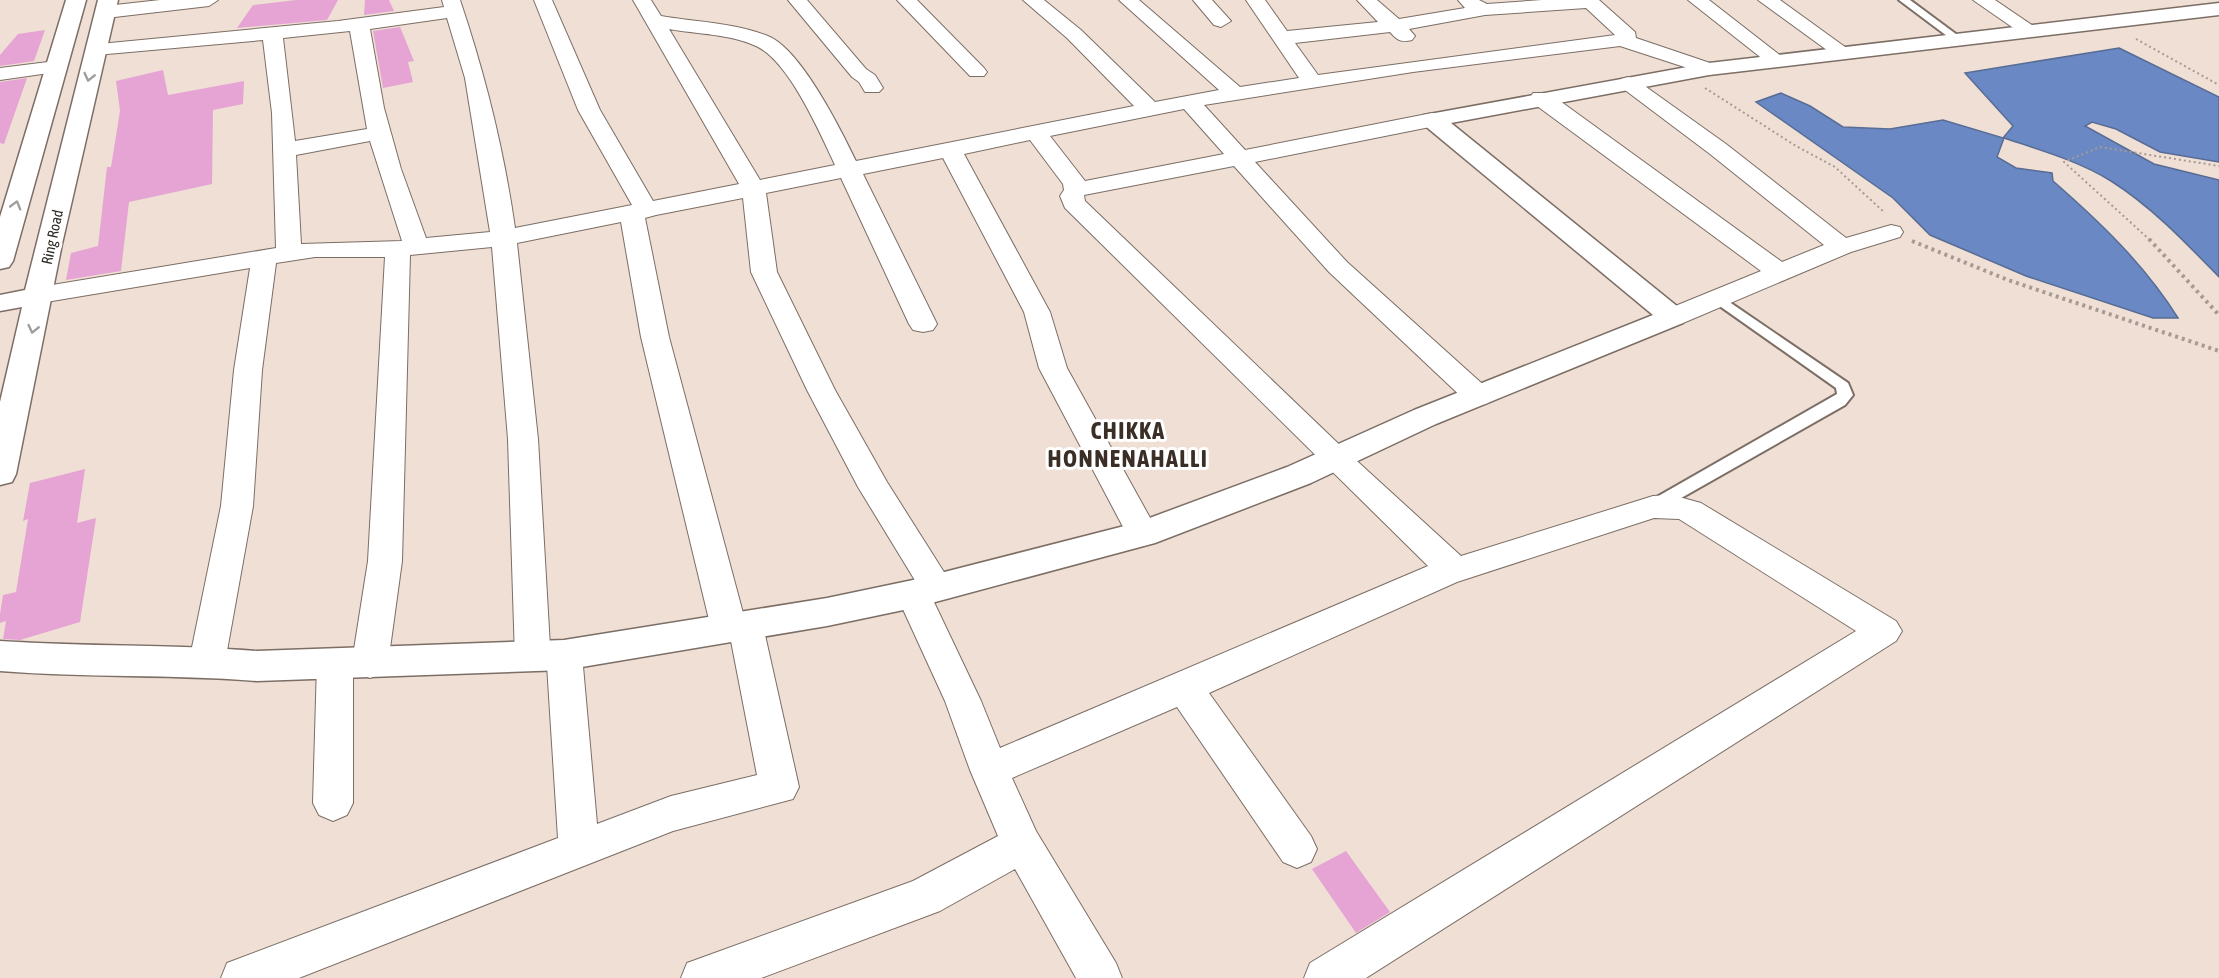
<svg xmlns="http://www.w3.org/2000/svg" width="2219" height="978" font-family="'Asap Condensed',sans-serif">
	<rect width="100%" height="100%" fill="#efdfd5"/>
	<path fill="#6a88c4" stroke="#586c94" stroke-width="1.5" d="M 2119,48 L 2219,97 L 2219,162 L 2160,152 L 2116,129 L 2092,122 L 2085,126 L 2154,164 L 2219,180 L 2219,277 C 2186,243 2152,207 2111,181 C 2079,161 2040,150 2004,138 L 1997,157 L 2016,168 L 2052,173 L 2053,181 C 2100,222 2145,265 2178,318 L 2153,318 L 2026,276 L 1930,235 L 1893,198 L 1756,102 L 1781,93 L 1810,106 L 1843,127 L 1890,129 L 1943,120 L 2003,138 L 2013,126 L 1965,73 Z"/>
	<path fill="#e5a4d3" d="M 296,0 L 338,0 L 327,20 L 237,28 L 253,5 Z
		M 365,0 L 389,0 L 394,11 L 364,15 Z
		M 400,27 L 414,61 L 408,62 L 413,82 L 383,88 L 373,31 Z
		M 45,30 L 34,61 L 0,66 L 0,55 L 18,34 Z
		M 163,70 L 168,95 L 244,81 L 243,104 L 213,110 L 212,184 L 129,202 L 121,271 L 66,280 L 71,253 L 98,246 L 107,167 L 111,167 L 120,111 L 116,81 Z
		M 27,78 L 4,144 L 0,143 L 0,82 Z
		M 85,469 L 77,523 L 96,518 L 80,622 L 20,640 L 3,639 L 6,621 L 0,623 L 0,614 L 3,595 L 16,592 L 28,519 L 23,521 L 30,483 Z
		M 1346,851 L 1390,912 L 1356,933 L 1312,869 Z"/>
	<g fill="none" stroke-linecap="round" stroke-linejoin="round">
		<g stroke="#7c6e65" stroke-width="4">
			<path id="lane" d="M 1899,0 L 1910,0 L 1964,40 L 1955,42 Z
				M 1719,295 L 1848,383 L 1853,395 L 1845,405 L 1660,510 L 1648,510 L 1646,506 L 1648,502 L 1837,394 L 1836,388 L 1714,302 L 1714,296 Z"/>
		</g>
		<g stroke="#7c6e65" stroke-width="2">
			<path id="street" d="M 160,0 L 218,0 L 209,6 L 106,18 L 96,12 L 106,6 Z
				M 442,0 L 460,0 C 485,74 504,150 515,228 L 632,205 L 578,110 L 534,0 L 552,0 L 600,110 L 653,201 L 739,184 L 633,0 L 651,0 L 661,16 C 696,22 738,23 770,37 C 802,52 841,130 856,161 L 1134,106 L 1067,38 L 1023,0 L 1044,0 L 1081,30 L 1155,102 L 1219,90 L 1119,0 L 1139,0 L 1240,87 L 1299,78 L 1246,0 L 1265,0 L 1287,31 L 1378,22 L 1357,0 L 1377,0 L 1399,19 L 1465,8 L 1458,0 L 1479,0 L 1487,4 L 1542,0 L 1599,0 L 1635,32 L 1636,38 L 1716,65 L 1719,69 L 1716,73 L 1709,75 L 1620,46 L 1413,72 L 1204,105 L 1245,150 L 1432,113 L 1440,115 L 1443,120 L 1440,125 L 1255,162 L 1347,262 L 1488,389 L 1493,396 L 1488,403 L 1478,406 L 1468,403 L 1329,272 L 1234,166 L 1084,195 L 1085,201 L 1346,451 L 1461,556 L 1653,496 L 1672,495 L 1701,503 L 1896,621 L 1902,631 L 1896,641 L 1366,978 L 1304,978 L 1310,963 L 1856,631 L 1679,519 L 1654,518 L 1457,582 L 1209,693 L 1311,836 L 1317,849 L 1311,862 L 1297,868 L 1283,862 L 1177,707 L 1012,778 L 1036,831 L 1116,963 L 1122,978 L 1076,978 L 1015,869 L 940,911 L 761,978 L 681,978 L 687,963 L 913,881 L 998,836 L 970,770 L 945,701 L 896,594 L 901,585 L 916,582 L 858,487 L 807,390 L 751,272 L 743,198 L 656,215 L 645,218 L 669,337 L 743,613 L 757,616 L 763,626 L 799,787 L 793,799 L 673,831 L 299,978 L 221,978 L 227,963 L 558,838 L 547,665 L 533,671 L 520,667 L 515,657 L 508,439 L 492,247 L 410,255 L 402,561 L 388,663 L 383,673 L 370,678 L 357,673 L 353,665 L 353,803 L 347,815 L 333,821 L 319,815 L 313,803 L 317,664 L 322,654 L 335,649 L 348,654 L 352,662 L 368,561 L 385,257 L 315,257 L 276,263 L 262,370 L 253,506 L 225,662 L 220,672 L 207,677 L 194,672 L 189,662 L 221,506 L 234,370 L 250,268 L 40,303 L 31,301 L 27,295 L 31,289 L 40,287 L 276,248 L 272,113 L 263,40 L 96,55 L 89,53 L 86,49 L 89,45 L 338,21 L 444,7 ZM 1586,8 L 1615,35 L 1318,75 L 1295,43 L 1390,32 C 1397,40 1401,43 1412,40 L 1415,36 L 1409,29 L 1485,15 ZM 447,18 L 465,78 L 490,232 L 426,238 L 401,169 L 384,108 L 370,29 ZM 669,29 C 696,34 731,34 756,46 C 789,61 820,133 835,165 L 760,180 ZM 350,31 L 367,129 L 295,141 L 283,38 ZM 1184,109 L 1224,154 L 1085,181 L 1050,136 ZM 1030,140 L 1063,184 L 1064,190 L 1060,196 L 1065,208 L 1428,566 L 1000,748 L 981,701 L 933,600 L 949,597 L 954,588 L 887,482 L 835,390 L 777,272 L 766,193 L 841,178 L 909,324 L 913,330 L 923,332 L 933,330 L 937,324 L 863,174 L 943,158 L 1024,312 L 1039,368 L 1131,542 L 1143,546 L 1155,542 L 1159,534 L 1067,368 L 1050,312 L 964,154 ZM 370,141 L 402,241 L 301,244 L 296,155 ZM 621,222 L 641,337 L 711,628 L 717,638 L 731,641 L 757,775 L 671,796 L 597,824 L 582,655 L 577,645 L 564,641 L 550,647 L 538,439 L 517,243 Z
				M 788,0 L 807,0 L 866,69 L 875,75 L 883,88 L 879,92 L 865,92 L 859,82 L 852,77 Z
				M 897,0 L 917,0 L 984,68 L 987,72 L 984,76 L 970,76 Z
				M 1193,0 L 1212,0 L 1231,21 L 1221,27 L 1214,25 Z
				M 1688,0 L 1709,0 L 1786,60 L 1783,64 L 1769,64 Z
				M 1758,0 L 1780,0 L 1852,52 L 1849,56 L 1835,56 Z
				M 1973,0 L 1995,0 L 2042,32 L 2039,36 L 2025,36 Z
				M 56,61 L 63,63 L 66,67 L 63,71 L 0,80 L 0,68 Z
				M 1628,77 L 1635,79 L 1726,144 L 1846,238 L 1891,225 L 1900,227 L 1903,232 L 1900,237 L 1851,252 L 1683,323 L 1673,325 L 1663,323 L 1659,317 L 1663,311 L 1761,271 L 1533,103 L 1530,98 L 1533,93 L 1549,93 L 1782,262 L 1824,245 L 1710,154 L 1621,87 L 1617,83 L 1621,79 Z"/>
		</g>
		<g stroke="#7c6e65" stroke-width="3">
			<path id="secondary" d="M 2219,3 L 2219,15 L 1709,75 L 1451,123 L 1683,311 L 1687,317 L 1683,323 L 1436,424 L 1311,483 L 1155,543 L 913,608 L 827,626 L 564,670 L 257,681 C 171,674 86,678 0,671 L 0,641 C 86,647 171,644 257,651 L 564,640 L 827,598 L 913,580 L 1136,523 L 1287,467 L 1414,410 L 1653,315 L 1424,125 L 1420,120 L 1424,115 L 1709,63 Z"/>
		</g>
		<g stroke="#7c6e65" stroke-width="3">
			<path id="primary" d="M 66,0 L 86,0 L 13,261 L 9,267 L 0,269 L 0,217 Z
				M 98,0 L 118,0 L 62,244 L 16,474 L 12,482 L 0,485 L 0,402 L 22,307 L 0,311 L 0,295 L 25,290 Z"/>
		</g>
		<path stroke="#a79a93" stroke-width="2" stroke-dasharray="2 3" stroke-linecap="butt" d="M 2136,39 L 2219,85
			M 1705,88 L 1796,146 L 1835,167 L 1885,213
			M 2150,240 L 2064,162 L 2100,147 L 2219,166"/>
		<path stroke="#a79a93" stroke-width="4" stroke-dasharray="3 4" stroke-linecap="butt" d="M 2149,239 L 2219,315
			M 1912,241 L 2008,280 L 2219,351"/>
		<use href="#lane" fill="#fff" fill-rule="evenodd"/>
		<use href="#street" fill="#fff" fill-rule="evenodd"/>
		<use href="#secondary" fill="#fff" fill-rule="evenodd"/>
		<use href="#primary" fill="#fff" fill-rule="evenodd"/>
	</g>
	<defs><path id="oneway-chevron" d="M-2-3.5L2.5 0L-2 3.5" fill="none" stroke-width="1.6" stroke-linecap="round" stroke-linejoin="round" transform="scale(1.5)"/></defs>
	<g stroke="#a19f9d">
		<use href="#oneway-chevron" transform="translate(89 77) rotate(103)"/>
		<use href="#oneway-chevron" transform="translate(16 205) rotate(-74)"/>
		<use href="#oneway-chevron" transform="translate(33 329) rotate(103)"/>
	</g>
	<g text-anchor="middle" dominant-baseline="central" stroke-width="6" stroke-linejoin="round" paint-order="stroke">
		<g font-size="15" fill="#2f2925" stroke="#fff">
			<text transform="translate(52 237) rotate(-78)">Ring Road</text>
		</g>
		<g font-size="24" font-weight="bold" letter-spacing="1.5" fill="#3a2e26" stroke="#fff">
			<text x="1128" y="430">CHIKKA<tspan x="1128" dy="28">HONNENAHALLI</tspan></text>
		</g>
	</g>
</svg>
